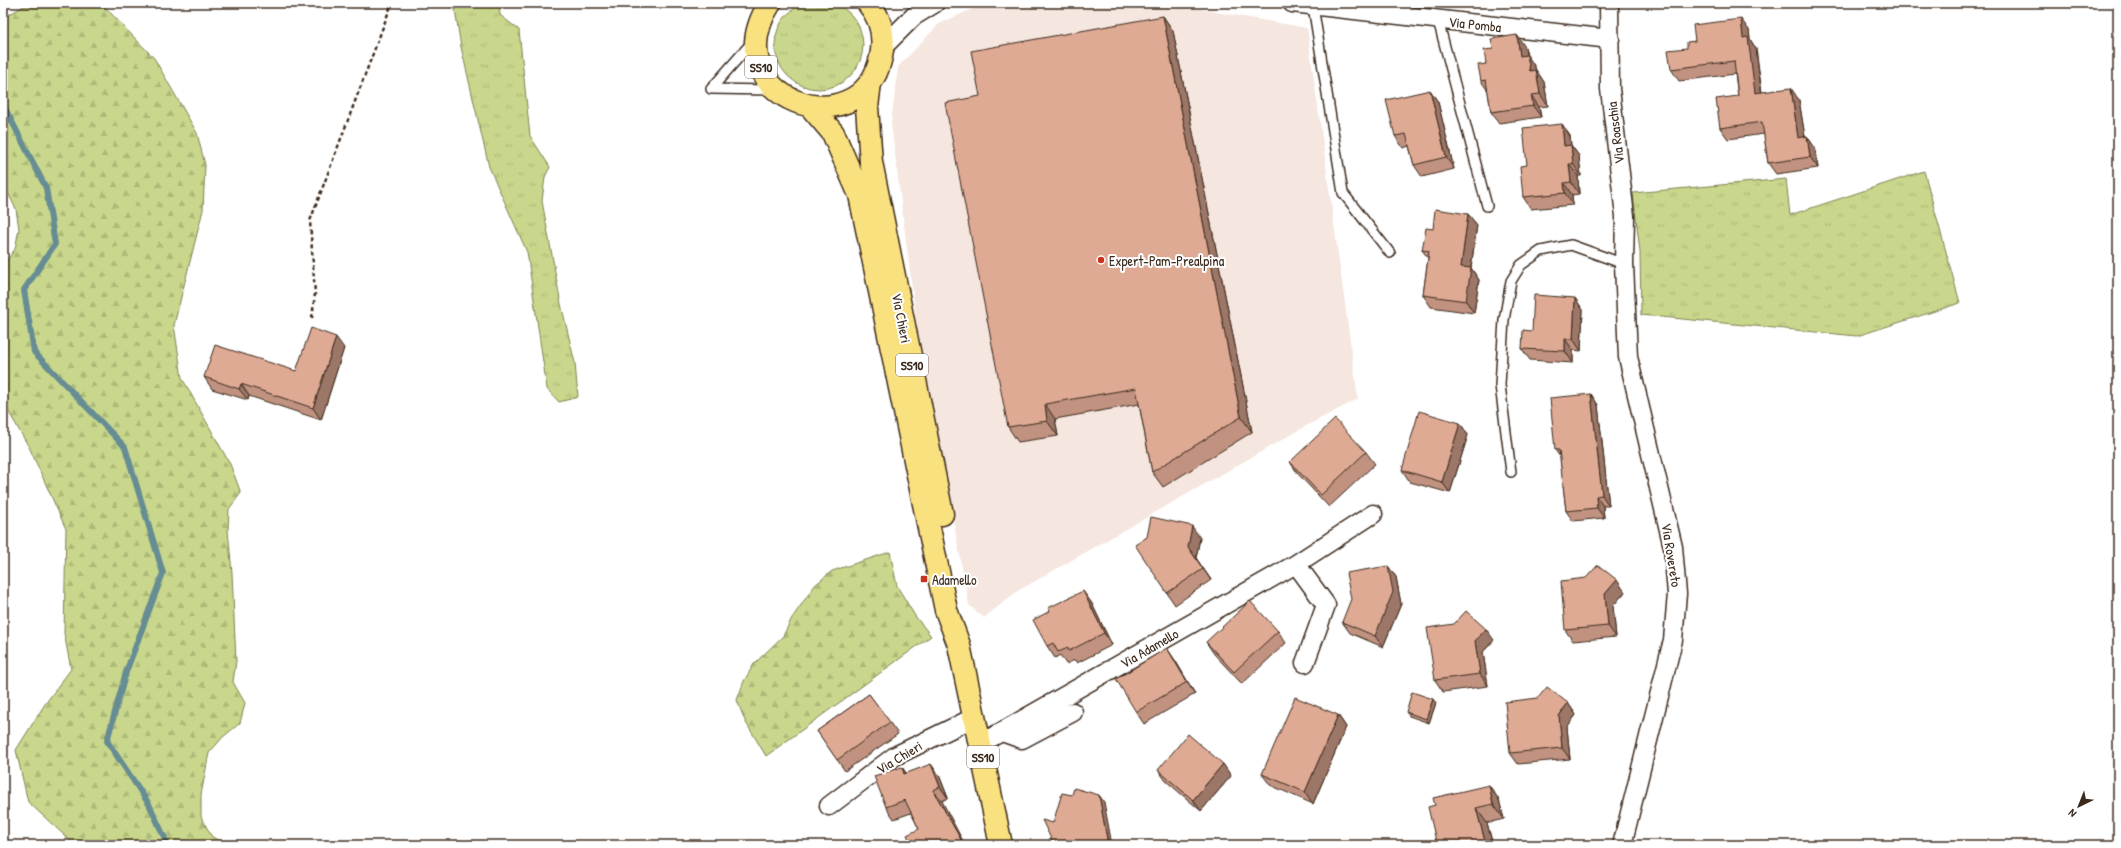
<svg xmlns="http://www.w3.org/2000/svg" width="2121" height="848" font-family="'Patrick Hand',sans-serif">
	<defs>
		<pattern id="grass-tufts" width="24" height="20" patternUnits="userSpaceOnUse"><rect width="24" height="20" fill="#c8d78b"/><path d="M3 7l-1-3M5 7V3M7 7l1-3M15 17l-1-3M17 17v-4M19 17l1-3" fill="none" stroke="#adb978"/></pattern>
		<pattern id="forest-firs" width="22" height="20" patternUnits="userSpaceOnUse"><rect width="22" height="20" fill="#c8d78b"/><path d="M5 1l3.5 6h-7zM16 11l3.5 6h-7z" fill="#adb978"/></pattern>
	</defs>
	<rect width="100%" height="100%" fill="#fff"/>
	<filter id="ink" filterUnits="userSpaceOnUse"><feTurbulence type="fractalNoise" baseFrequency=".025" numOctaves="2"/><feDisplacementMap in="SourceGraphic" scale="8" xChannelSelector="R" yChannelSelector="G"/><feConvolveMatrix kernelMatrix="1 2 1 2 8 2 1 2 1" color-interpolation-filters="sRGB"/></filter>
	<g filter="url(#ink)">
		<path fill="#f5e6df" d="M 1014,3 L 1165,3 L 1307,28 L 1358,399 L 1306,426 L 1016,592 L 984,618 L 969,605 L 916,319 L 891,123 L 898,67 L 939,24 L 981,5 Z"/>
		<path fill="url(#grass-tufts)" stroke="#828054" d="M775 45a44 44 0 1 1 88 0a44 44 0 1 1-88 0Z
			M 454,3 L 499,3 L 500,15 L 519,30 L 530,136 L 550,167 L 545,177 L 542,201 L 561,304 L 575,363 L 578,397 L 559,402 L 547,389 L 527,252 L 489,167 L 461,47 Z
			M 1924,171 L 1960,303 L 1857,336 L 1641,315 L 1640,252 L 1633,193 L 1786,179 L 1790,215 Z"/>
		<path fill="url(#forest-firs)" stroke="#828054" d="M 29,3 L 101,3 L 154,58 L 197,133 L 205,165 L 203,210 L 174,325 L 182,378 L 230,464 L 241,493 L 229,509 L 228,530 L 232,573 L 236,661 L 233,682 L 245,703 L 240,723 L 223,737 L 209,753 L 201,795 L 201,817 L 212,837 L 230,845 L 75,845 L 28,802 L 16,750 L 45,704 L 71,669 L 64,633 L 66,529 L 30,449 L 3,402 L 3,266 L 15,249 L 19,229 L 16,209 L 3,183 L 3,18 Z
			M 890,552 L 897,586 L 915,616 L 931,636 L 766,756 L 745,721 L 737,700 L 744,681 L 754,664 L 783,636 L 792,618 L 815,585 L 832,571 Z"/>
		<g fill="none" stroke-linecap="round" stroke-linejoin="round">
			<path stroke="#668c94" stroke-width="6" d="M 3,104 L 46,188 L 55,244 L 24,290 L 34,352 L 125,447 L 163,573 L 126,672 L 107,741 L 149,804 L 168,845"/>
			<g stroke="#3b2a1e" stroke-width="12">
				<path id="lane" d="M 1313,6 L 1343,193 L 1390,253
					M 1438,20 L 1487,206
					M 711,89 L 754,40
					M 711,89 L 773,90
					M 1511,472 L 1500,385 L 1504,320 L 1511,281 L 1521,265 L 1541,251 L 1571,245 L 1624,264"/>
			</g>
			<g stroke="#3b2a1e" stroke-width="21">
				<path id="street" d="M 1292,3 L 1610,39
					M 1609,3 L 1610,89 L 1625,216 L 1624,264 L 1628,357 L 1673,547 L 1677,594 L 1673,640 L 1622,845
					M 883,47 L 914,16 L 935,3
					M 1296,564 L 1373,514
					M 1002,732 L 1022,739 L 1073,712
					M 980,744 L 1296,564 L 1326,605 L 1305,663
					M 829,806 L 895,756 L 975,717"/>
			</g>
			<g stroke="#3b2a1e" stroke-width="25">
				<path id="primary" d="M 770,3 C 710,99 861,151 881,57 C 885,37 881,18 868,3
					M 870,83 L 867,107 L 871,162 L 942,514
					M 811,107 L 833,133 L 860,195 L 946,610 L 959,645 L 1001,845"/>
			</g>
			<path stroke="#3b2a1e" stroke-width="2.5" stroke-dasharray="4 3" stroke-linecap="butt" d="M 312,318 L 315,294 L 310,221 L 392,3"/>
			<use href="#lane" stroke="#fff" stroke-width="9"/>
			<use href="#street" stroke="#fff" stroke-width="18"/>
			<use href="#primary" stroke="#fae180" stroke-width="22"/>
		</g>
		<path fill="#c0927f" stroke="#3b2a1e" d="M 1534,3 L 1580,3 L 1580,6 L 1535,6 Z
			M 1163,16 L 1173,31 L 1252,432 L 1163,487 L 1152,472 L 1139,404 L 1055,419 L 1058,436 L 1018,442 L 1008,427 L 980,96 Z
			M 1749,30 L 1750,39 L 1756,49 L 1762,92 L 1799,100 L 1805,137 L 1807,136 L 1815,148 L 1818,168 L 1776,174 L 1768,163 L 1764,134 L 1728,139 L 1720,128 L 1738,96 L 1735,74 L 1679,81 L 1671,69 L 1695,41 Z
			M 1525,47 L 1527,55 L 1535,67 L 1536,70 L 1544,82 L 1548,106 L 1539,107 L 1541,117 L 1499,123 L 1491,112 L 1488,91 L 1481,81 L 1486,64 L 1493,49 Z
			M 1430,90 L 1438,102 L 1454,169 L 1422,177 L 1414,165 L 1409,146 L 1403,148 L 1395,136 Z
			M 1562,124 L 1570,136 L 1571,145 L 1579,156 L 1581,176 L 1578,176 L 1579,194 L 1572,195 L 1573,205 L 1531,209 L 1523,197 L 1527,165 Z
			M 1468,214 L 1477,225 L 1471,268 L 1479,280 L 1474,313 L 1431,307 L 1423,295 L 1428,258 L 1422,250 L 1433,229 Z
			M 1575,298 L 1583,310 L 1581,351 L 1573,350 L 1573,363 L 1530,360 L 1522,349 L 1532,331 Z
			M 344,348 L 321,420 L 249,396 L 248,400 L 212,389 L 204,377 L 296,371 Z
			M 1591,394 L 1598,405 L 1609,506 L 1603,506 L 1604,518 L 1573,521 L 1566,511 L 1560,457 L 1555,450 Z
			M 1460,423 L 1468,435 L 1450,493 L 1410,482 L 1402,470 Z
			M 1366,452 L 1375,464 L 1329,507 L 1298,474 L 1290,462 Z
			M 1200,538 L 1196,558 L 1211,580 L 1175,605 L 1167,593 Z
			M 1388,566 L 1396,577 L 1401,604 L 1383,647 L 1350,633 L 1342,622 Z
			M 1625,592 L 1613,606 L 1616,637 L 1573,641 L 1565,630 Z
			M 1091,602 L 1112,645 L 1077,663 L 1075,660 L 1066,664 L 1060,655 L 1055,658 L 1047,646 Z
			M 1278,631 L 1286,643 L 1242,684 L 1214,654 L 1206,642 Z
			M 1494,640 L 1483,652 L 1488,686 L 1443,692 L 1435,680 Z
			M 1175,660 L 1195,694 L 1144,724 L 1136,712 Z
			M 869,694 L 898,734 L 845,771 L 817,731 Z
			M 1436,703 L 1429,723 L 1409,716 L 1406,712 Z
			M 1568,703 L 1576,715 L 1567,727 L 1570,759 L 1518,764 L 1510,753 Z
			M 1338,715 L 1346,727 L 1313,804 L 1270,785 L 1262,774 Z
			M 1223,764 L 1231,776 L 1201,811 L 1166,781 L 1158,770 Z
			M 902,767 L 906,773 L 939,775 L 948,798 L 942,801 L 919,829 L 911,813 L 894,819 L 886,807 Z
			M 1489,785 L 1499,800 L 1504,819 L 1487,823 L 1493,845 L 1437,845 L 1435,805 Z"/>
		<path fill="#9c7768" stroke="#3b2a1e" d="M 1163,16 L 1173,31 L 1252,432 L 1241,417 Z
			M 1741,19 L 1749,30 L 1750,39 L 1756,49 L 1763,105 L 1755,93 L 1743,38 Z
			M 1517,35 L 1525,47 L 1528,68 L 1520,56 Z
			M 1527,55 L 1535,67 L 1538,83 L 1530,71 Z
			M 1536,70 L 1544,82 L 1548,106 L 1540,94 Z
			M 1791,88 L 1799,100 L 1807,149 L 1798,138 Z
			M 1430,90 L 1438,102 L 1454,169 L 1446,157 Z
			M 1531,95 L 1539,107 L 1541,117 L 1533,106 Z
			M 1562,124 L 1570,136 L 1572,157 L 1564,146 Z
			M 1807,136 L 1815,148 L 1818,168 L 1810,157 Z
			M 1571,145 L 1579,156 L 1581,176 L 1573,164 Z
			M 1569,164 L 1578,176 L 1579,194 L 1571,182 Z
			M 1564,183 L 1572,195 L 1573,205 L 1565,193 Z
			M 1468,214 L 1477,225 L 1470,274 L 1471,268 L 1479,280 L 1474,313 L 1466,301 L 1461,267 Z
			M 1575,298 L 1583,310 L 1581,351 L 1573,339 Z
			M 336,337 L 344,348 L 321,420 L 313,408 Z
			M 1565,339 L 1573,350 L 1573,363 L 1565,351 Z
			M 241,384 L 249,396 L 248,400 L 239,389 Z
			M 1591,394 L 1598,405 L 1609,506 L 1602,495 Z
			M 1045,404 L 1055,419 L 1058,436 L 1047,421 Z
			M 1460,423 L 1468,435 L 1450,493 L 1442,482 Z
			M 1596,496 L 1603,506 L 1604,518 L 1597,508 Z
			M 1192,526 L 1200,538 L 1196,558 L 1211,580 L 1188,547 Z
			M 1388,566 L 1396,577 L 1401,604 L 1383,647 L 1375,636 Z
			M 1617,580 L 1625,592 L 1613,606 L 1616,637 L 1608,626 L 1605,594 Z
			M 1083,591 L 1091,602 L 1112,645 L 1104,633 Z
			M 1486,629 L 1494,640 L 1483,652 L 1488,686 L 1480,674 L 1475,641 Z
			M 1167,648 L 1175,660 L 1195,694 L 1187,682 Z
			M 1433,699 L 1436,703 L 1429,723 L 1426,719 Z
			M 1568,703 L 1576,715 L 1567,727 L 1570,759 L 1562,748 L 1559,716 Z
			M 1338,715 L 1346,727 L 1313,804 L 1305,792 Z
			M 931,764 L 939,775 L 948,798 L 940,787 Z
			M 1223,764 L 1231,776 L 1201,811 L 1193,800 Z
			M 902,767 L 910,779 L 904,774 Z
			M 1489,785 L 1499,800 L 1504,819 L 1493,804 Z
			M 933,790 L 942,801 L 965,845 L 964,845 Z
			M 1099,795 L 1104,802 L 1112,845 L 1108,845 Z
			M 1476,808 L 1487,823 L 1493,845 L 1486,845 Z"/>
		<path fill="#dfaa94" stroke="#3b2a1e" d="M 1163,16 L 1241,417 L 1152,472 L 1136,388 L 1045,404 L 1047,421 L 1008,427 L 945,103 L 980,96 L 971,51 Z
			M 1741,19 L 1743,38 L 1748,37 L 1755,93 L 1791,88 L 1798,138 L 1807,136 L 1810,157 L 1768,163 L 1762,122 L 1720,128 L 1716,99 L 1738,96 L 1734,61 L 1671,69 L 1668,50 L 1687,48 L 1687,42 L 1695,41 L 1693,25 Z
			M 1517,35 L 1520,56 L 1527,55 L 1530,71 L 1536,70 L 1540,94 L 1531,95 L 1533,106 L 1491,112 L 1486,80 L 1481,81 L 1478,65 L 1486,64 L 1484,50 L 1493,49 L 1491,39 Z
			M 1430,90 L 1446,157 L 1414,165 L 1406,134 L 1395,136 L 1386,100 Z
			M 1562,124 L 1564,146 L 1571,145 L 1573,164 L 1569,164 L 1571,182 L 1564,183 L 1565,193 L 1523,197 L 1520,166 L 1527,165 L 1523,128 Z
			M 1435,209 L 1468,214 L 1461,267 L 1471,268 L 1466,301 L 1423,295 L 1429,251 L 1422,250 L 1426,228 L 1433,229 Z
			M 1534,295 L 1575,298 L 1573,339 L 1565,339 L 1565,351 L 1522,349 L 1523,330 L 1532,331 Z
			M 311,328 L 336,337 L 313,408 L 241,384 L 239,389 L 204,377 L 215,345 L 296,371 Z
			M 1591,394 L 1602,495 L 1596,496 L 1597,508 L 1566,511 L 1559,450 L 1555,450 L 1550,398 Z
			M 1419,411 L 1460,423 L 1442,482 L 1402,470 Z
			M 1335,419 L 1366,452 L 1321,495 L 1290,462 Z
			M 1151,517 L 1192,526 L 1188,547 L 1203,569 L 1167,593 L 1135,545 L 1147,537 Z
			M 1598,565 L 1617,580 L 1605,594 L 1608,626 L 1565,630 L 1561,581 L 1586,578 Z
			M 1388,566 L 1393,592 L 1375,636 L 1342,622 L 1351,599 L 1346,573 Z
			M 1083,591 L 1104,633 L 1069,651 L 1068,648 L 1058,652 L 1053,643 L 1047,646 L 1033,620 L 1050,611 L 1048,608 Z
			M 1250,601 L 1278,631 L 1234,672 L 1206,642 Z
			M 1466,611 L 1486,629 L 1475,641 L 1480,674 L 1435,680 L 1427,628 L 1454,624 Z
			M 1167,648 L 1187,682 L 1136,712 L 1116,679 Z
			M 1547,687 L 1568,703 L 1559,716 L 1562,748 L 1510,753 L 1505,702 L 1538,698 Z
			M 1412,692 L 1433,699 L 1426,719 L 1406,712 Z
			M 869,694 L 890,722 L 837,760 L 817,731 Z
			M 1295,697 L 1338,715 L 1305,792 L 1262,774 Z
			M 1188,734 L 1223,764 L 1193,800 L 1158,770 Z
			M 931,764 L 940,787 L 933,790 L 964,845 L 912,845 L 907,835 L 919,829 L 905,800 L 886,807 L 874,776 L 902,767 L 904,774 Z
			M 1489,785 L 1493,804 L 1476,808 L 1486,845 L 1437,845 L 1428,807 L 1435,805 L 1433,798 Z
			M 1074,788 L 1099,795 L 1108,845 L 1054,845 L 1042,820 L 1053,823 L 1062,793 L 1072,795 Z"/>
	</g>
	<g fill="#c8321e" stroke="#fff" stroke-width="1.5">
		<circle cx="1101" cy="260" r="4"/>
		<rect x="920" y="575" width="8" height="8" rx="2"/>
	</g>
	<g text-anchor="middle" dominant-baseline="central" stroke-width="4" stroke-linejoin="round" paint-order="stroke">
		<g fill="#fff" stroke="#766a62" stroke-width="1">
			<rect x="745" y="56" width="32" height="22" rx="3"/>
			<rect x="896" y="354" width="32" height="22" rx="3"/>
			<rect x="967" y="746" width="32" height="22" rx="3"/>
		</g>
		<g font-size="13" font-weight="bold" fill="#3b2a1e">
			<text x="761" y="67">SS10</text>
			<text x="912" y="365">SS10</text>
			<text x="983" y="757">SS10</text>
		</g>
		<g font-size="14" fill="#3b2a1e" stroke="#fff">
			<text transform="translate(1475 24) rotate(6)">Via Pomba</text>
			<text transform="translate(1615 133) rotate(-97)">Via Roaschia</text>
			<text transform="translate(902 318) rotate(79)">Via Chieri</text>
			<text transform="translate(1672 555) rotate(81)">Via Rovereto</text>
			<text transform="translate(1149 648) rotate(-30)">Via Adamello</text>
			<text transform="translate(899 757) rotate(-31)">Via Chieri</text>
		</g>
		<g font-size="14" fill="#3b2a1e" stroke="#fff" text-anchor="start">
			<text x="1109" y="260">Expert-Pam-Prealpina</text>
			<text x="932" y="579">Adamello</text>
		</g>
	</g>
	<rect width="2121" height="848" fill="none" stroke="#fff" stroke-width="16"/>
	<rect x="8" y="8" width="2105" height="832" fill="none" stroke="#3b2a1e" stroke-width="1.5" filter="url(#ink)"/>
	<g transform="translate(2079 806) rotate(223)" stroke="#ffffff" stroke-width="3" paint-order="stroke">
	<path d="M0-3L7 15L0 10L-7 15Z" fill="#3b2a1e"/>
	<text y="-6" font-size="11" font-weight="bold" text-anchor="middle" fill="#3b2a1e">N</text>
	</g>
</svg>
